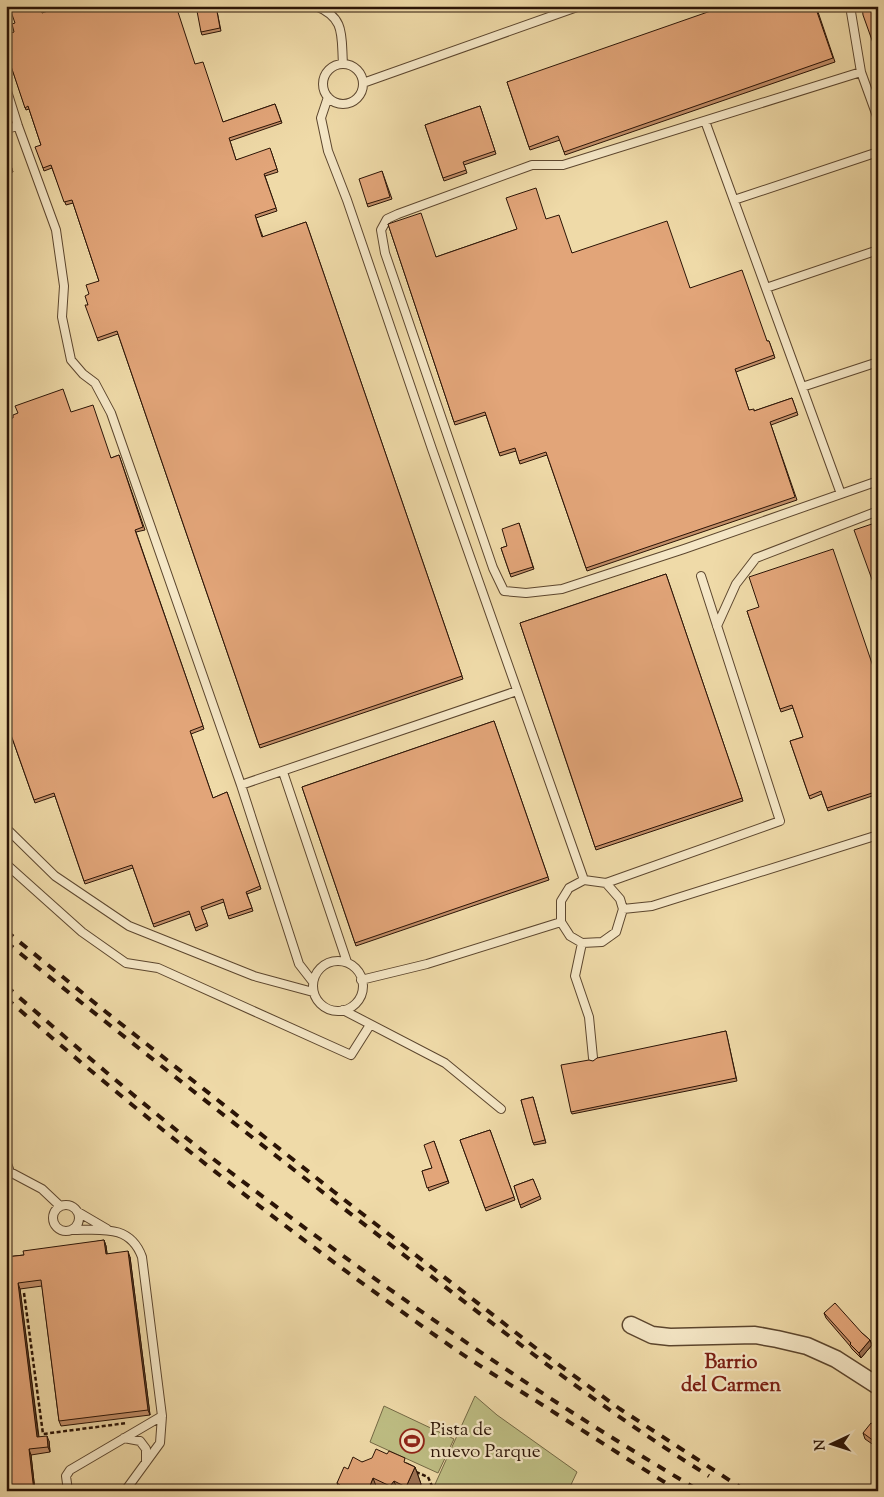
<svg xmlns="http://www.w3.org/2000/svg" width="884" height="1497" font-family="'Sorts Mill Goudy',serif">
	<rect width="100%" height="100%" fill="#efdaa8"/>
	<filter id="stains"><feTurbulence type="fractalNoise" baseFrequency=".004" numOctaves="4"/><feColorMatrix values="0 0 0 0 .2 0 0 0 0 .09 0 0 0 0 .02 0 0 0 .5 -.17"/></filter>
	<radialGradient id="worn" r=".72"><stop offset=".6" stop-color="#630" stop-opacity="0"/><stop offset="1" stop-color="#630" stop-opacity=".3"/></radialGradient>
	<path fill="#bebe84" stroke="#746945" d="M 475,1396 L 497,1415 L 577,1472 L 568,1491 L 432,1491 Z
		M 384,1406 L 454,1439 L 438,1473 L 370,1442 Z"/>
	<g fill="none" stroke-linecap="round" stroke-linejoin="round">
		<g stroke="#5c462e" stroke-width="10">
			<path id="lane" d="M 316,6 C 346,18 341,36 343,64
				M 850,6 L 861,72 L 878,119
				M323 84a20 20 0 1 1 40 0a20 20 0 1 1-40 0Z
				M 861,72 L 563,165 L 532,165 L 398,214 L 387,219 L 381,230 L 385,253 L 493,568 L 504,591 L 526,593 L 562,589 L 684,549 L 878,481
				M 363,83 L 580,6
				M 6,88 L 18,126 L 56,230 L 64,286 L 62,317 L 71,360 L 83,374 L 95,383 L 111,413 L 241,785 L 299,964 L 313,982
				M 328,97 L 321,118 L 328,151 L 347,200 L 432,449 L 584,880
				M 705,121 L 841,494
				M 6,129 L 18,126
				M 734,200 L 878,152
				M 766,288 L 878,250
				M 802,387 L 878,362
				M 717,626 L 736,584 L 756,558 L 878,511
				M 283,772 L 347,962
				M 241,785 L 517,691
				M 6,828 L 55,876 L 129,926 L 254,976 L 313,992
				M 6,864 L 82,932 L 126,963 L 158,968 L 351,1055 L 370,1025
				M 584,880 L 606,883 L 620,899 L 623,909 L 616,932 L 602,942 L 582,943 L 570,936 L 561,922 L 561,901 L 569,888 Z
				M 606,883 L 780,821 L 701,576
				M 623,909 L 652,906 L 878,835
				M 582,943 L 575,976 L 589,1017 L 593,1058
				M313 986a25 25 0 1 1 50 0a25 25 0 1 1-50 0Z
				M 361,980 L 427,964 L 561,922
				M 343,1010 L 445,1063 L 501,1109
				M 6,1161 L 10,1172 L 42,1189 L 60,1206
				M53 1218a13 13 0 1 1 26 0a13 13 0 1 1-26 0Z
				M 78,1212 L 107,1229
				M 72,1230 C 101,1230 130,1224 142,1257 L 162,1416 L 160,1443 L 125,1491
				M 124,1438 L 140,1441 L 146,1449 L 146,1462
				M 68,1491 L 66,1476 L 70,1470 L 162,1416"/>
		</g>
		<g stroke="#5c462e" stroke-width="19">
			<path id="street" d="M 631,1325 L 652,1335 L 670,1337 L 755,1335 L 777,1339 L 807,1346 L 836,1359 L 878,1386"/>
		</g>
		<path stroke="#2b1406" stroke-width="2.5" stroke-dasharray="4 2.5" stroke-linecap="butt" d="M 24,1293 L 43,1434 L 127,1423
			M 416,1472 L 428,1477 L 432,1486 L 430,1491"/>
		<use href="#lane" stroke="#f5e7c6" stroke-width="8"/>
		<use href="#street" stroke="#f5e7c6" stroke-width="16"/>
		<path stroke="#2b1406" stroke-width="4" stroke-dasharray="9 9" stroke-linecap="butt" d="M 6,931 L 106,1012 L 333,1191 L 537,1349 L 620,1409 L 746,1491
			M 6,942 C 136,1047 268,1150 400,1252 C 501,1330 601,1409 709,1476
			M 6,986 C 79,1049 152,1113 229,1171 C 380,1286 537,1395 700,1491
			M 6,998 C 150,1124 302,1243 459,1352 C 483,1368 509,1384 533,1399 C 582,1430 630,1461 679,1491"/>
	</g>
	<path fill="#c28e68" stroke="#2b1406" d="M 216,6 L 221,31 L 202,35 L 201,32 Z
		M 816,6 L 835,62 L 565,155 L 560,140 L 530,150 L 507,82 Z
		M 42,13 L 195,64 L 223,122 L 275,104 L 282,123 L 230,141 L 236,160 L 271,151 L 278,172 L 265,176 L 277,211 L 256,218 L 263,237 L 306,222 L 463,679 L 260,748 L 118,334 L 98,341 L 88,305 L 89,294 L 99,281 L 73,203 L 66,205 L 52,168 L 44,171 L 43,168 L 41,145 L 29,109 L 26,110 L 6,51 L 14,32 Z
		M 480,106 L 496,154 L 464,165 L 467,173 L 444,181 L 425,125 Z
		M 6,150 L 13,172 L 6,174 Z
		M 382,171 L 392,199 L 368,207 L 367,204 Z
		M 546,219 L 572,253 L 690,288 L 767,341 L 769,341 L 775,358 L 736,372 L 749,410 L 754,411 L 792,398 L 798,415 L 771,425 L 797,500 L 587,571 L 547,455 L 520,464 L 516,451 L 500,456 L 486,415 L 455,425 L 388,224 L 436,257 Z
		M 71,412 L 111,458 L 119,455 L 145,530 L 136,532 L 204,729 L 191,734 L 213,798 L 227,792 L 261,889 L 247,894 L 253,911 L 229,919 L 224,902 L 202,910 L 208,926 L 196,931 L 190,914 L 154,927 L 133,868 L 85,884 L 55,796 L 35,803 L 11,735 L 6,737 L 6,420 L 13,418 Z
		M 519,523 L 534,569 L 511,577 L 501,548 L 507,546 Z
		M 666,574 L 743,801 L 596,850 L 520,623 Z
		M 747,611 L 878,681 L 878,794 L 828,811 L 822,794 L 810,799 L 790,741 L 803,737 L 793,708 L 781,712 Z
		M 494,721 L 549,880 L 356,946 L 302,787 Z
		M 726,1031 L 737,1081 L 572,1114 L 571,1112 L 593,1061 Z
		M 533,1097 L 546,1143 L 534,1145 L 521,1100 Z
		M 490,1130 L 515,1200 L 486,1211 L 460,1140 Z
		M 434,1141 L 449,1183 L 429,1191 L 422,1171 L 432,1168 Z
		M 533,1179 L 541,1199 L 521,1208 L 514,1186 Z
		M 104,1240 L 106,1246 L 107,1254 L 130,1257 L 150,1415 L 61,1426 L 59,1421 L 42,1286 L 20,1289 L 39,1437 L 49,1441 L 50,1452 L 31,1455 L 35,1491 L 6,1491 L 6,1257 L 24,1255 Z
		M 824,1313 L 862,1333 L 870,1340 L 872,1345 L 861,1358 L 852,1349 L 850,1346 L 826,1318 Z
		M 878,1427 L 878,1448 L 865,1439 L 863,1433 Z
		M 362,1462 L 407,1463 L 415,1467 L 421,1484 L 418,1491 L 337,1491 L 339,1488 L 337,1483 L 348,1469 Z"/>
	<path fill="#9e7455" stroke="#2b1406" d="M 104,1240 L 106,1246 L 108,1260 L 106,1254 Z
		M 128,1251 L 130,1257 L 150,1415 L 148,1410 Z
		M 18,1283 L 20,1289 L 39,1442 L 37,1437 Z
		M 870,1340 L 872,1345 L 861,1358 L 859,1353 Z
		M 47,1436 L 49,1441 L 50,1452 L 48,1447 Z
		M 29,1449 L 31,1455 L 35,1491 L 34,1491 Z
		M 415,1467 L 421,1484 L 418,1491 L 408,1491 L 406,1487 Z
		M 373,1478 L 378,1491 L 368,1491 Z
		M 394,1481 L 398,1491 L 392,1491 L 390,1486 Z"/>
	<path fill="#e2a579" stroke="#2b1406" d="M 9,6 L 40,6 L 42,13 L 63,6 L 176,6 L 195,64 L 203,62 L 223,122 L 275,104 L 281,121 L 229,138 L 236,160 L 270,148 L 277,169 L 264,174 L 276,208 L 255,215 L 262,237 L 306,222 L 462,676 L 259,745 L 117,331 L 97,338 L 85,305 L 88,305 L 85,296 L 89,294 L 86,285 L 99,281 L 72,200 L 64,202 L 51,165 L 43,168 L 35,147 L 41,145 L 28,106 L 25,108 L 6,51 L 6,35 L 14,32 L 12,24 L 15,23 Z
		M 196,6 L 216,6 L 220,28 L 201,32 Z
		M 725,6 L 815,6 L 833,58 L 564,152 L 558,136 L 529,147 L 507,82 Z
		M 862,6 L 878,6 L 878,57 L 863,15 Z
		M 480,106 L 495,151 L 463,162 L 466,170 L 443,178 L 425,125 Z
		M 6,150 L 12,169 L 6,171 Z
		M 382,171 L 390,197 L 367,204 L 359,179 Z
		M 536,188 L 546,219 L 559,215 L 572,253 L 667,221 L 690,288 L 742,270 L 767,341 L 769,341 L 774,355 L 735,369 L 749,410 L 754,409 L 754,411 L 792,398 L 797,412 L 770,422 L 795,497 L 586,568 L 546,452 L 519,461 L 515,448 L 499,453 L 485,412 L 454,422 L 388,224 L 421,213 L 436,257 L 517,229 L 506,198 Z
		M 63,389 L 71,412 L 93,405 L 111,458 L 119,455 L 143,527 L 135,530 L 203,726 L 190,731 L 213,798 L 227,792 L 260,886 L 246,892 L 252,908 L 228,916 L 223,899 L 201,907 L 207,923 L 195,928 L 189,911 L 153,924 L 132,865 L 84,881 L 54,793 L 34,800 L 10,732 L 6,734 L 6,420 L 13,418 L 13,415 L 18,413 L 15,406 Z
		M 878,522 L 878,596 L 854,530 Z
		M 519,523 L 533,567 L 510,574 L 501,548 L 507,546 L 502,529 Z
		M 833,549 L 878,681 L 878,791 L 827,808 L 821,791 L 809,796 L 790,741 L 803,737 L 792,705 L 780,709 L 747,611 L 759,607 L 749,577 Z
		M 666,574 L 742,798 L 595,847 L 520,623 Z
		M 494,721 L 548,877 L 355,943 L 302,787 Z
		M 726,1031 L 736,1078 L 571,1112 L 561,1065 L 589,1060 L 593,1061 L 597,1058 Z
		M 533,1097 L 545,1140 L 533,1143 L 521,1100 Z
		M 490,1130 L 514,1197 L 485,1208 L 460,1140 Z
		M 434,1141 L 448,1181 L 427,1188 L 422,1171 L 432,1168 L 424,1145 Z
		M 533,1179 L 540,1196 L 520,1205 L 514,1186 Z
		M 104,1240 L 106,1254 L 128,1251 L 148,1410 L 59,1421 L 41,1280 L 18,1283 L 37,1437 L 47,1436 L 48,1447 L 29,1449 L 34,1491 L 6,1491 L 6,1257 L 24,1255 L 23,1251 Z
		M 835,1303 L 862,1333 L 870,1340 L 859,1353 L 850,1344 L 851,1343 L 824,1313 Z
		M 871,1423 L 878,1427 L 878,1444 L 863,1433 Z
		M 376,1449 L 387,1454 L 389,1451 L 405,1458 L 404,1462 L 415,1467 L 406,1487 L 394,1481 L 390,1486 L 373,1478 L 368,1491 L 337,1491 L 340,1485 L 337,1483 L 344,1467 L 348,1469 L 353,1457 L 362,1462 L 372,1458 Z"/>
	<defs>
		<g id="stadium-ring" transform="scale(1.25)"><circle r="9.5" fill="#f5e7c6" stroke="#8f2418" stroke-width="1.5"/><path d="M0-5a6.5 5 0 1 0 0 10a6.5 5 0 1 0 0-10ZM-3.5-1.8h7v3.6h-7Z" fill="#8f2418"/></g>
	</defs>
	<g fill-rule="evenodd">
		<use href="#stadium-ring" x="412" y="1441"/>
	</g>
	<g text-anchor="middle" dominant-baseline="central" stroke-width="4.5" stroke-linejoin="round" paint-order="stroke">
		<g font-size="19" fill="#2b1406" stroke="#f5e7c6" text-anchor="start">
			<text x="430" y="1430">Pista de<tspan x="430" dy="22">nuevo Parque</tspan></text>
		</g>
		<g font-size="20" font-weight="bold" fill="#7a1f14" stroke="#f5e7c6">
			<text x="731" y="1363">Barrio<tspan x="731" dy="23">del Carmen</tspan></text>
		</g>
	</g>
	<rect width="884" height="1497" fill="none" stroke="#efdaa8" stroke-width="25"/>
	<rect x="8" y="8" width="869" height="1482" fill="none" stroke="#2b1406" stroke-width="2.5"/>
	<rect x="12" y="12" width="859" height="1472" fill="none" stroke="#2b1406"/>
	<g transform="translate(832 1444) rotate(266)" stroke="#f5e7c6" stroke-width="4" paint-order="stroke">
	<path d="M0-4L9 19L0 12L-9 19Z" fill="#2b1406"/>
	<text y="-8" font-size="14" font-weight="bold" text-anchor="middle" fill="#2b1406">N</text>
	</g>
	<rect width="100%" height="100%" filter="url(#stains)"/>
	<rect width="100%" height="100%" fill="url(#worn)"/>
</svg>
